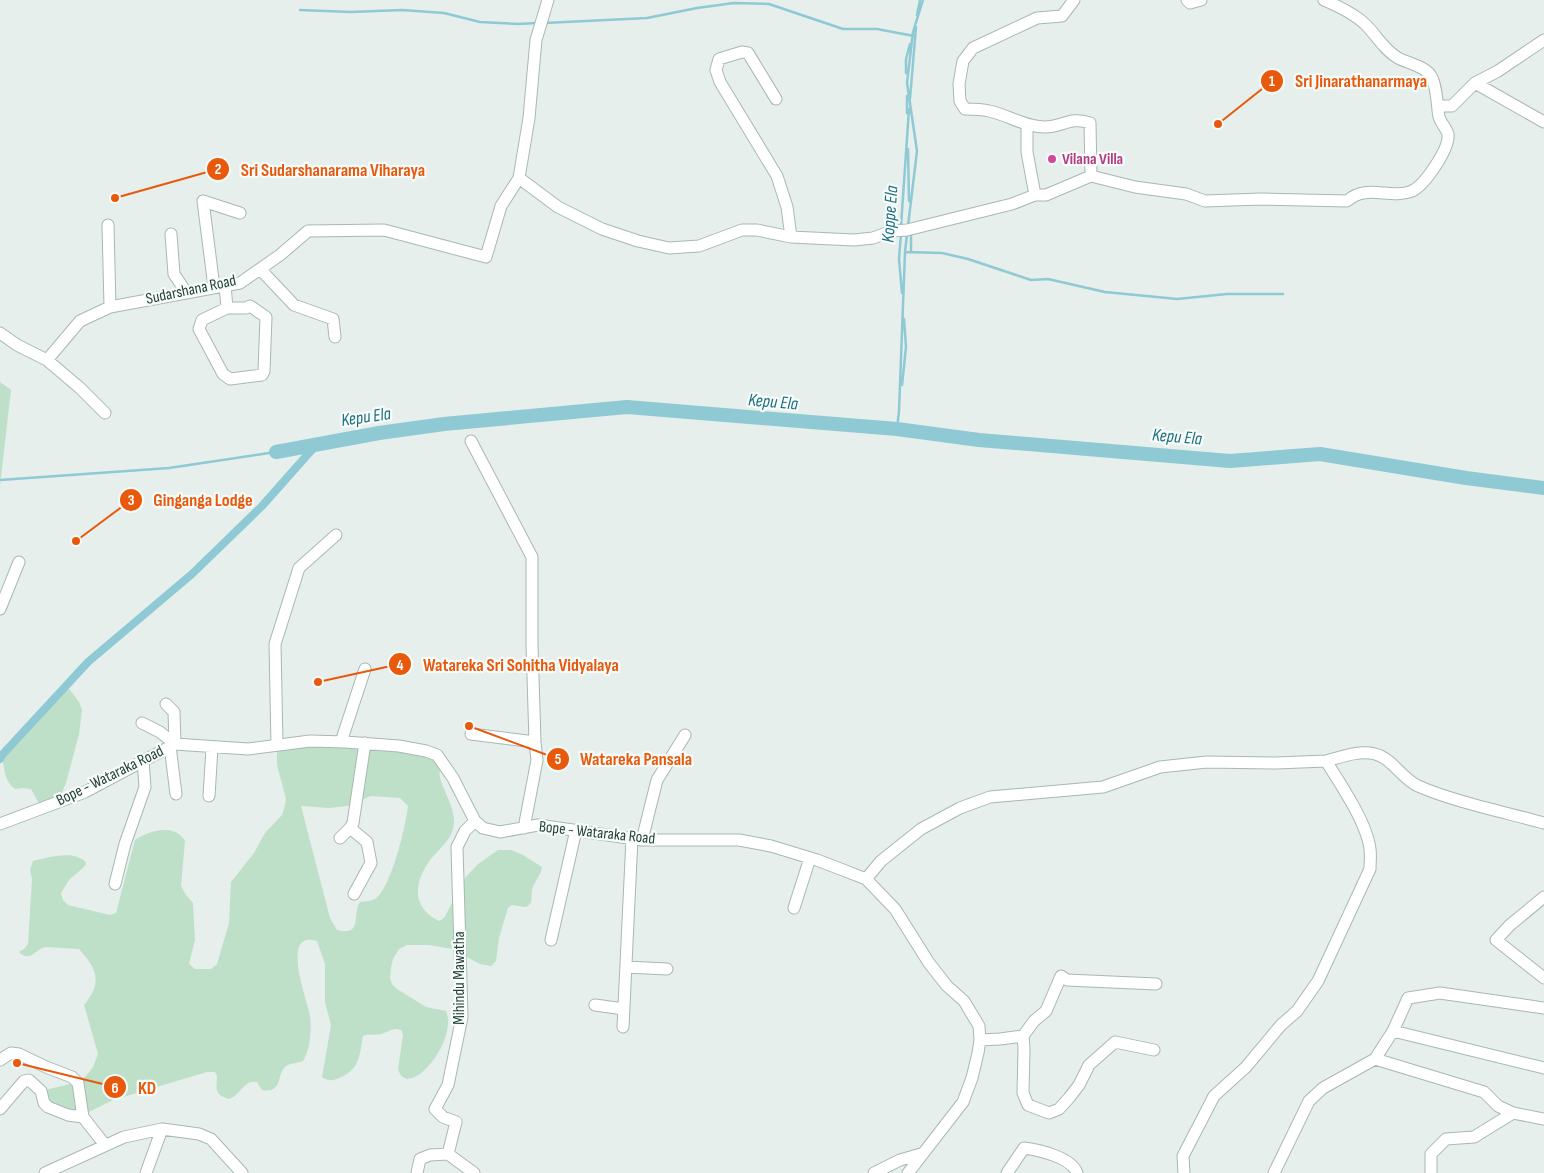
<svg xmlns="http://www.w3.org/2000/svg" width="1544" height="1173" font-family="'Sofia Sans Condensed',sans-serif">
	<rect width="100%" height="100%" fill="#e6efeb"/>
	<path fill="#bfe0c8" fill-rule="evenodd" d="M 0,382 L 11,390 L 0,486 Z
		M 67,686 L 79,702 L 82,710 L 79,734 L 66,783 L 58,802 L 42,809 L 31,789 L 23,788 L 15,789 C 4,781 4,767 2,755 Z
		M 310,741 L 437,755 C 438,759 440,763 440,767 C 440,771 439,773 440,778 C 444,793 458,812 453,829 C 450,841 438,850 430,860 C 414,883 411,907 439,921 L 444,918 L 466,877 L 478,864 L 498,850 L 511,850 L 523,855 L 542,867 C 541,876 534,881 532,890 C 531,894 532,898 531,902 C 529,906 528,906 525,907 L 512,905 L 508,908 L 499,938 L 496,961 L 491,966 L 480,964 L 452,949 L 429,945 L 407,945 L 399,949 L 393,959 L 391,968 L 390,978 L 392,984 L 397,989 L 426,1007 L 446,1011 C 459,1040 408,1103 398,1069 L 403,1035 L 402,1031 C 393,1026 390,1032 381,1034 C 375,1036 369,1033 363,1036 C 359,1057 360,1070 337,1079 C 331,1081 328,1081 322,1077 L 331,1025 L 325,1002 L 325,964 L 317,941 C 279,929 308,1002 310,1016 C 312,1030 310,1050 303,1061 C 298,1063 290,1063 286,1066 C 276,1073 284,1094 262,1090 L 257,1082 C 244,1079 241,1095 229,1099 C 213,1094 217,1089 217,1076 L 215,1072 L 207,1072 L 113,1100 L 81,1116 L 48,1107 L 41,1091 L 74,1083 L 86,1076 L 93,1067 L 98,1054 L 84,1005 C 103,982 97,969 79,949 L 45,947 C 35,950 29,963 19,952 L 24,949 L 28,944 L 32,879 L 30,870 L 33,861 C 49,858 70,850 85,861 L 86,864 L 84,867 L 69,880 L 61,893 L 63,900 L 68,905 L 110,915 L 116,913 L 135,840 C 149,830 175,823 185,841 L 181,886 L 186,895 L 193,903 L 195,940 L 189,964 L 195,969 L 211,969 L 217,964 L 229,923 L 231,882 L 254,853 L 265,833 L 282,815 L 284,809 L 286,799 L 277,765 L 277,745 ZM 371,796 L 400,798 L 408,806 C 406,825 391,889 375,899 C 371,901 365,901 360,902 C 352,914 363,937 337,930 L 330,918 L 301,806 L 329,808 L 347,806 Z"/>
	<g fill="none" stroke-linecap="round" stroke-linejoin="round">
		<path stroke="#8ec9d4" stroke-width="2.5" d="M 300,10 L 351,12 L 402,10 L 444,13 L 480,22 L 518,24 L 537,23
			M 917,15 L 920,0
			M 545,23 L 647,18 L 697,8 L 734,3 L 769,4 L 843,29 L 877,29 L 914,36
			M 906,73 L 906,59 L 910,44
			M 907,96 L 907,113
			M 910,99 L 916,27
			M 908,149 L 909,201
			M 901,226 L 909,109
			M 908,226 L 917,151 L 907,83 L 913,32 L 923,0
			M 901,234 L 899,259 L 902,293
			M 911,234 L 911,252
			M 905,252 L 942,253 L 968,259 L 1031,280 L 1048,279 L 1105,292 L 1177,299 L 1227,294 L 1283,294
			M 902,385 L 906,347 L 904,319
			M 897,429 L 899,411 L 905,252 L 907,234
			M 0,480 L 169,468 L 276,452"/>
		<path stroke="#8ec9d4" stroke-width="8" d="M 0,759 L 2,755 L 88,662 L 192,574 L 262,506 L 317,444"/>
		<path stroke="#8ec9d4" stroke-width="14" d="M 276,452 L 379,433 L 444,424 L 627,407 L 897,429 L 979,440 L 1230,461 L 1320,454 L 1466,478 L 1544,488"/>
		<g stroke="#a8b8b2" stroke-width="13">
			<path id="minor" d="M 1074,0 L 1062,16 L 1037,18 L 973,48 L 963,61 L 959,84 L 960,101 L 965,109 C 973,109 981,109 989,111 C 1008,115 1025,127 1045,127 C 1062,127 1071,116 1090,123 L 1091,176
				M 1187,0 L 1190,3 L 1201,0
				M 1475,83 L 1544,122
				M 776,99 L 748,53 L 742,52 L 719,59 L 716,70 L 720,82 L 777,176 L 787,207 L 791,237
				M 1439,106 L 1452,106 L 1475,83 L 1498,71 L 1544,40
				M 1027,124 L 1027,152 L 1035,195
				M 519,178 L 558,207 L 602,229 L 638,241 L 669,248 L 699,246 L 742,230 L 757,230 L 791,237 L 854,240 L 873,238 L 892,231 L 907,230 L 1012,204 L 1035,195 L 1046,195 L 1091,176 L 1135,187 L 1186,194 L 1205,201 L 1261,199 L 1347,201 C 1367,183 1390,200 1412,191 C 1425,185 1450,148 1448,134 C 1446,128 1441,123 1439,117 C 1437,107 1437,85 1431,76 C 1425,66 1407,63 1398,58 C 1384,50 1377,36 1366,25 C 1355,14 1338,6 1324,0
				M 108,225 L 110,307
				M 171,234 L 174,274 L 186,292
				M 260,269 L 294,305 L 333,319 L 335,337
				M 225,285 L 227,308 L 246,308 L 250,306 L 266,317 L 264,371 L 262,375 L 230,379 L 223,374 L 199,329 L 202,320 L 227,308
				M 214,287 L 203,201 L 240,213
				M 0,333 L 17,345 L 47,360 L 80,321 L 110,307 L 240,283 L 280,255 L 308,231 L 384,230 L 486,257 L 501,206 L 519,178 L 529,118 L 536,40 L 548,0
				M 47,360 L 80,388 L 105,413
				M 471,441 L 532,557 L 532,644 L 535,742 L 537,760 L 524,828
				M 0,609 L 19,562
				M 142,723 L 160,732 L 175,744 L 174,712 L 166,704
				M 471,734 L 535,742
				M 341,742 L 365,669
				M 277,745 L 275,644 L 299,568 L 336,535
				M 170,746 L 176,794
				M 1326,761 C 1341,757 1359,750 1375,754 C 1392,758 1402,779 1418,786 C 1455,802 1504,812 1544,823
				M 209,796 L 212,748
				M 0,824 L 85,792 L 175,744 L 248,749 L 310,741 L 345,742 L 399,746 L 426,751 L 437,755 L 453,778 L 475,821 L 483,828 L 500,832 L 538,825 L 642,840 L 739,840 L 771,846 L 817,860 L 843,870 L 866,879 L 895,909 L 929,963 L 947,986 L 964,1001 L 979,1026 L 980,1040 L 978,1053 L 972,1078 L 963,1102 L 908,1173
				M 350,828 L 367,842 L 371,863 L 354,894
				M 340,838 L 350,828 L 353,823 L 365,743
				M 642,840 L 657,780 L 685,735
				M 866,879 L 881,861 L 921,829 L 960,808 L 990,797 L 1103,787 L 1160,767 L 1207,762 L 1276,763 L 1326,761 C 1340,783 1367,823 1370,849 C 1371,855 1370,862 1370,869 L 1318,981 L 1297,1011 L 1281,1025 L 1246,1067 L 1214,1096 L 1183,1156 L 1184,1173
				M 115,884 L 125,844 L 145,787 L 143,760
				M 1544,897 L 1510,925 L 1496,940 L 1544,978
				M 794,908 L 810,858
				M 551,940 L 576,830
				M 626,967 L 667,969
				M 595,1005 L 624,1009
				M 623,1027 L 632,838
				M 1393,1031 L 1544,1068
				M 1023,1036 L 1034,1021 L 1046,1011 L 1061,976 L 1067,980 L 1156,984
				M 980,1040 L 1000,1039 L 1023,1036 L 1024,1049 L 1023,1093 L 1028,1105 L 1049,1113 L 1059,1109 L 1069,1098 L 1079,1085 L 1089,1065 L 1115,1042 L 1154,1050
				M 1375,1059 L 1484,1092 L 1498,1106 L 1513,1113 L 1544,1119
				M 0,1060 L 11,1053 L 19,1054 L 46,1067 L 72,1077 L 78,1083 L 83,1117
				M 0,1109 L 24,1081 L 29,1080 L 41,1091 L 44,1103 L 48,1107 L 68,1115 L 83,1117 L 105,1145
				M 448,1154 L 456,1122 L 443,1117 L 435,1109 L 448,1085 L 462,1017 L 457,847 L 465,831 L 475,821
				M 45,1173 L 124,1137 L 162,1129 L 199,1134 L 211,1139 L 242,1173
				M 146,1173 L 162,1129
				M 417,1173 L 420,1159 L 430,1155 L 448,1154 L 474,1173
				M 874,1173 L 900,1160 L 921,1154
				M 1007,1173 L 1024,1148 C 1039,1150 1071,1157 1077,1173
				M 1274,1173 L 1309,1101 L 1323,1088 L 1375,1059 L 1393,1031 L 1408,998 L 1440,993 L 1544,1008
				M 1431,1173 L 1431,1154 L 1446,1139 L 1474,1137 L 1513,1113"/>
		</g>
		<use href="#minor" stroke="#fff" stroke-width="11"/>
	</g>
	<circle fill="#d1479c" stroke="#f7fbf9" stroke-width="2" cx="1052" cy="159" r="5"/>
	<g text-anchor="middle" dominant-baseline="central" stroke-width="4.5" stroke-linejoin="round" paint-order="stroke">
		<g font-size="16" font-weight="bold" fill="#b23c85" stroke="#f7fbf9" text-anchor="start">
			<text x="1062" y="159">Vilana Villa</text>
		</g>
		<g font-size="16" fill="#24423a" stroke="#f7fbf9">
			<text transform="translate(191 290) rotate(-12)">Sudarshana Road</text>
			<text transform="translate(110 776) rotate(-26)">Bope - Wataraka Road</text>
			<text transform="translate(597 833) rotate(6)">Bope - Wataraka Road</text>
			<text transform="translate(459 978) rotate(-90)">Mihindu Mawatha</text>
		</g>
		<g font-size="18" font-style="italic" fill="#1c6f80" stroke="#f7fbf9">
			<text transform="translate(890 214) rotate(-86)">Koppe Ela</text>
			<text transform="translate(773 402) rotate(5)">Kepu Ela</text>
			<text transform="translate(366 417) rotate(-8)">Kepu Ela</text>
			<text transform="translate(1177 437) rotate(5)">Kepu Ela</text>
		</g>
	</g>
	<path fill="none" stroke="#e8590c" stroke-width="2" d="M1218 124L1272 81M115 198L218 169M76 541L131 500M318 682L400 664M469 726L558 759M17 1063L115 1087"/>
	<g fill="#e8590c" stroke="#f7fbf9" stroke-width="2">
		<circle cx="1218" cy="124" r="5"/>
		<circle cx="115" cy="198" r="5"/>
		<circle cx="76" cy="541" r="5"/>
		<circle cx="318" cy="682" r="5"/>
		<circle cx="469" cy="726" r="5"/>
		<circle cx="17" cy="1063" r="5"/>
		<circle cx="1272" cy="81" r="12"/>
		<circle cx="218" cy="169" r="12"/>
		<circle cx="131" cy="500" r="12"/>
		<circle cx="400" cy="664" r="12"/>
		<circle cx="558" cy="759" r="12"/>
		<circle cx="115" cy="1087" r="12"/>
	</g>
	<g font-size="15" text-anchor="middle" font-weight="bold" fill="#fff">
		<text x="1272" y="86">1</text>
		<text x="218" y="174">2</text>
		<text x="131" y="505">3</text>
		<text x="400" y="670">4</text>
		<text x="558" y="764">5</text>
		<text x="115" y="1093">6</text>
	</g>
	<g font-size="18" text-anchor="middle" font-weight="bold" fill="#e8590c" stroke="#f7fbf9" stroke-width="4.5" stroke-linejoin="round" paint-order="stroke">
		<text x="1361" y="87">Sri Jinarathanarmaya</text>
		<text x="333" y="176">Sri Sudarshanarama Viharaya</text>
		<text x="203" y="506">Ginganga Lodge</text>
		<text x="521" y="671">Watareka Sri Sohitha Vidyalaya</text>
		<text x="636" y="765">Watareka Pansala</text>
		<text x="147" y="1094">KD</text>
	</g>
</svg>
